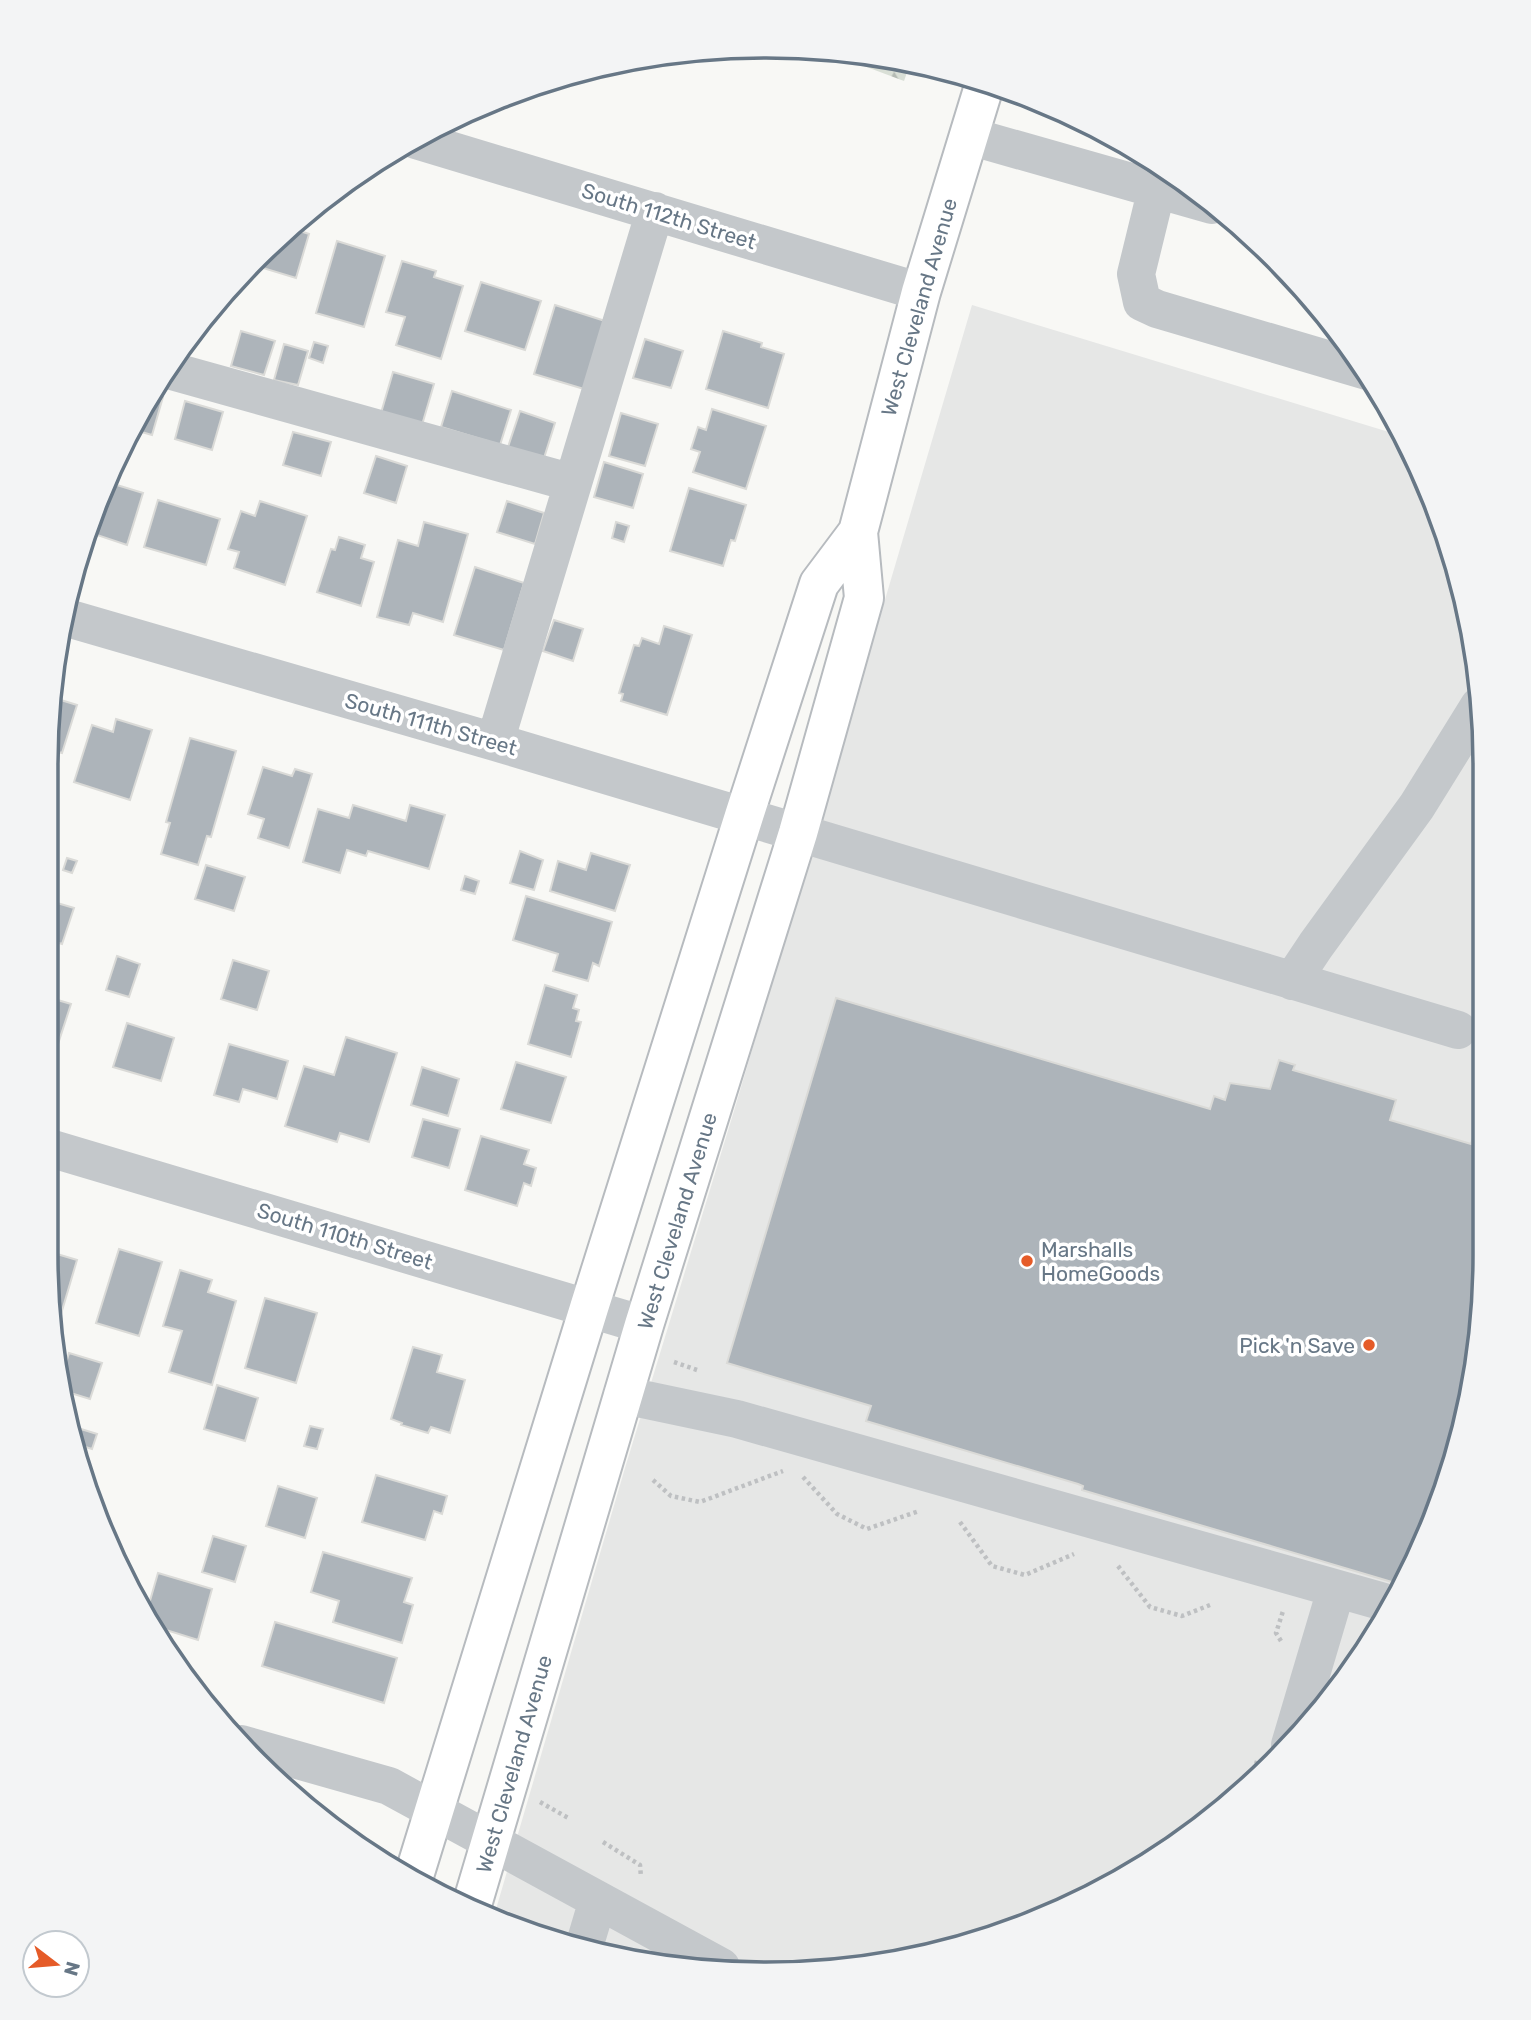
<svg xmlns="http://www.w3.org/2000/svg" width="1531" height="2020" font-family="Rubik,sans-serif">
	<defs>
		<pattern id="forest-firs" width="22" height="20" patternUnits="userSpaceOnUse" patternTransform="scale(1.75)"><rect width="22" height="20" fill="#d9dfd6"/><path d="M5 1l3.5 6h-7zM16 11l3.5 6h-7z" fill="#b4bab3"/></pattern>
	</defs>
	<rect width="100%" height="100%" fill="#f8f8f5"/>
	<path fill="#e6e7e6" d="M 972,305 L 1402,436 L 1431,490 L 1479,672 L 1479,1349 L 1431,1530 L 1364,1654 L 1275,1763 L 1166,1853 L 997,1936 L 812,1973 L 625,1961 L 494,1916 L 625,1468 L 734,1111 Z"/>
	<path fill="url(#forest-firs)" d="M 824,51 L 906,59 L 911,61 L 904,81 Z"/>
	<path fill="#adb4ba" stroke="#dadad7" stroke-width="2" d="M 291,228 L 309,234 L 296,278 L 250,264 Z
		M 337,241 L 385,256 L 364,327 L 316,313 Z
		M 402,261 L 436,271 L 434,277 L 463,286 L 441,359 L 396,345 L 405,317 L 386,312 Z
		M 481,282 L 541,301 L 525,350 L 465,331 Z
		M 555,305 L 605,321 L 584,389 L 534,374 Z
		M 198,323 L 188,354 L 179,352 L 194,328 Z
		M 241,331 L 275,341 L 264,375 L 231,366 Z
		M 723,331 L 762,343 L 761,347 L 784,354 L 768,408 L 706,389 Z
		M 645,339 L 683,351 L 671,388 L 633,378 Z
		M 314,342 L 328,346 L 323,363 L 309,358 Z
		M 284,344 L 308,351 L 298,385 L 274,380 Z
		M 393,372 L 434,384 L 422,425 L 381,413 Z
		M 452,391 L 511,410 L 500,445 L 441,427 Z
		M 152,394 L 163,397 L 152,435 L 131,429 Z
		M 185,401 L 223,412 L 212,450 L 175,439 Z
		M 712,409 L 766,426 L 746,489 L 693,472 L 700,452 L 691,449 L 698,427 L 706,430 Z
		M 520,411 L 555,423 L 544,458 L 508,447 Z
		M 621,413 L 658,424 L 645,466 L 609,456 Z
		M 293,432 L 331,442 L 321,476 L 283,465 Z
		M 376,456 L 407,466 L 396,503 L 364,493 Z
		M 604,462 L 643,474 L 633,508 L 594,497 Z
		M 107,482 L 143,493 L 127,545 L 88,532 Z
		M 689,488 L 746,505 L 735,541 L 731,540 L 723,566 L 670,551 Z
		M 158,500 L 220,519 L 206,565 L 144,547 Z
		M 260,501 L 307,516 L 285,585 L 234,568 L 239,552 L 228,549 L 241,511 L 255,516 Z
		M 507,501 L 544,513 L 535,544 L 497,532 Z
		M 424,522 L 468,534 L 443,622 L 413,613 L 409,625 L 377,617 L 398,540 L 418,546 Z
		M 616,522 L 629,526 L 624,542 L 612,538 Z
		M 339,537 L 365,545 L 361,558 L 374,562 L 361,606 L 317,592 L 331,549 L 335,550 Z
		M 475,567 L 524,583 L 504,650 L 454,635 Z
		M 554,620 L 583,629 L 573,661 L 543,651 Z
		M 664,626 L 692,635 L 667,715 L 621,701 L 623,694 L 619,693 L 634,645 L 639,646 L 642,638 L 659,644 Z
		M 51,697 L 77,705 L 62,753 L 47,749 L 47,719 Z
		M 116,719 L 152,730 L 130,800 L 74,782 L 92,725 L 113,732 Z
		M 190,738 L 236,751 L 211,837 L 207,836 L 198,865 L 161,854 L 170,823 L 166,822 Z
		M 263,767 L 292,776 L 295,769 L 312,774 L 289,848 L 258,838 L 264,819 L 248,814 Z
		M 353,805 L 406,821 L 410,805 L 445,815 L 429,869 L 368,851 L 366,856 L 347,850 L 340,873 L 303,862 L 318,809 L 349,818 Z
		M 520,851 L 543,860 L 534,890 L 510,883 Z
		M 591,853 L 630,865 L 615,911 L 550,891 L 558,861 L 586,870 Z
		M 67,858 L 77,861 L 72,873 L 63,870 Z
		M 206,865 L 245,877 L 234,911 L 195,899 Z
		M 465,876 L 479,881 L 475,894 L 461,890 Z
		M 526,896 L 612,922 L 599,966 L 593,963 L 588,981 L 553,971 L 558,954 L 513,940 Z
		M 47,900 L 74,908 L 62,944 L 46,939 Z
		M 117,956 L 140,964 L 129,997 L 106,990 Z
		M 233,960 L 269,971 L 257,1010 L 221,999 Z
		M 545,985 L 577,995 L 573,1008 L 579,1010 L 576,1021 L 581,1022 L 571,1057 L 528,1044 Z
		M 46,987 L 54,989 L 51,998 L 71,1004 L 57,1047 L 46,1044 Z
		M 836,998 L 1210,1109 L 1214,1096 L 1225,1100 L 1230,1083 L 1270,1089 L 1279,1060 L 1295,1065 L 1293,1070 L 1396,1100 L 1390,1120 L 1471,1144 L 1479,1116 L 1479,1349 L 1431,1530 L 1402,1585 L 1082,1490 L 1083,1486 L 1078,1484 L 866,1421 L 871,1406 L 727,1363 Z
		M 127,1023 L 174,1038 L 161,1081 L 113,1067 Z
		M 346,1037 L 397,1053 L 369,1142 L 340,1133 L 337,1142 L 285,1126 L 304,1066 L 334,1075 Z
		M 229,1044 L 288,1061 L 277,1099 L 243,1089 L 239,1102 L 214,1095 Z
		M 516,1062 L 566,1077 L 551,1123 L 501,1109 Z
		M 422,1067 L 459,1079 L 448,1116 L 411,1105 Z
		M 423,1119 L 460,1129 L 449,1168 L 412,1157 Z
		M 481,1136 L 529,1150 L 524,1164 L 536,1168 L 531,1186 L 524,1183 L 517,1206 L 465,1190 Z
		M 46,1227 L 53,1229 L 47,1251 L 77,1260 L 56,1331 L 46,1254 Z
		M 119,1249 L 162,1262 L 139,1336 L 96,1323 Z
		M 180,1270 L 212,1280 L 208,1292 L 236,1301 L 212,1385 L 169,1372 L 182,1331 L 163,1326 Z
		M 265,1298 L 317,1313 L 296,1383 L 245,1368 Z
		M 413,1347 L 442,1355 L 437,1372 L 465,1380 L 450,1433 L 431,1427 L 428,1433 L 401,1425 L 402,1423 L 391,1419 Z
		M 69,1353 L 102,1363 L 90,1399 L 64,1391 L 62,1377 Z
		M 217,1385 L 258,1398 L 245,1441 L 204,1429 Z
		M 310,1426 L 323,1429 L 317,1449 L 304,1446 Z
		M 81,1429 L 97,1434 L 92,1449 L 76,1444 Z
		M 376,1475 L 447,1496 L 442,1514 L 434,1511 L 425,1540 L 362,1522 Z
		M 278,1486 L 317,1498 L 305,1538 L 266,1526 Z
		M 213,1536 L 246,1546 L 235,1582 L 202,1572 Z
		M 323,1552 L 412,1578 L 404,1602 L 413,1605 L 402,1643 L 333,1622 L 339,1601 L 311,1592 Z
		M 158,1573 L 212,1589 L 198,1640 L 150,1625 L 145,1618 Z
		M 275,1622 L 397,1658 L 384,1703 L 262,1666 Z"/>
	<g fill="none" stroke-linecap="round" stroke-linejoin="round">
		<g stroke="#b7bbbf" stroke-width="42">
			<path id="major" d="M 413,1879 L 589,1308 L 744,816 L 819,584 L 858,532
				M 471,1908 L 644,1325 L 798,833 L 864,598 L 858,532 L 921,292 L 985,83"/>
		</g>
		<path stroke="#bec0c2" stroke-width="4.5" stroke-dasharray="3.5 3.5" stroke-linecap="butt" d="M 674,1362 L 697,1370
			M 803,1477 L 837,1514 L 867,1529 L 919,1511
			M 653,1480 L 671,1496 L 700,1502 L 783,1471
			M 960,1522 L 992,1566 L 1025,1575 L 1074,1554
			M 1118,1566 L 1150,1607 L 1182,1616 L 1210,1605
			M 1281,1641 L 1276,1633 L 1283,1611
			M 1250,1784 L 1257,1761
			M 540,1802 L 570,1819
			M 603,1842 L 640,1865 L 641,1877"/>
		<path stroke="#c4c8cb" stroke-width="38" d="M 969,136 L 1212,205
			M 416,140 L 921,292
			M 1157,188 L 1136,274 L 1142,302 L 1157,309 L 1367,371
			M 168,370 L 573,483
			M 64,617 L 495,742 L 1458,1030
			M 495,742 L 655,211
			M 1292,981 L 1316,945 L 1417,806 L 1479,706
			M 46,1147 L 644,1325
			M 623,1395 L 737,1419 L 1391,1604
			M 241,1744 L 389,1786 L 721,1967
			M 1290,1745 L 1336,1590
			M 584,1947 L 598,1900"/>
		<use href="#major" stroke="#fff" stroke-width="38"/>
	</g>
	<g fill="#e55b28" stroke="#fff" stroke-width="2.5">
		<circle cx="1027" cy="1261" r="7"/>
		<circle cx="1369" cy="1345" r="7"/>
	</g>
	<g text-anchor="middle" dominant-baseline="central" stroke-width="7" stroke-linejoin="round" paint-order="stroke">
		<g font-size="21" fill="#677786" stroke="#fff">
			<text transform="translate(669 216) rotate(17)">South 112th Street</text>
			<text transform="translate(919 307) rotate(-74)">West Cleveland Avenue</text>
			<text transform="translate(431 724) rotate(16)">South 111th Street</text>
			<text transform="translate(677 1221) rotate(-73)">West Cleveland Avenue</text>
			<text transform="translate(345 1236) rotate(17)">South 110th Street</text>
			<text transform="translate(514 1764) rotate(-74)">West Cleveland Avenue</text>
		</g>
		<g font-size="21" fill="#677786" stroke="#fff" text-anchor="start">
			<text x="1041" y="1249">Marshalls<tspan x="1041" dy="24">HomeGoods</tspan></text>
			<text x="1355" y="1345" text-anchor="end">Pick 'n Save</text>
		</g>
	</g>
	<path d="M0 0H1531V2020H0ZM765 58H766A707 707 0 0 1 1473 765V1255A707 707 0 0 1 766 1962H765A707 707 0 0 1 58 1255V765A707 707 0 0 1 765 58Z" fill="#f3f4f5" fill-rule="evenodd"/>
	<path fill="none" stroke="#677786" stroke-width="3.5" d="M765 58H766A707 707 0 0 1 1473 765V1255A707 707 0 0 1 766 1962H765A707 707 0 0 1 58 1255V765A707 707 0 0 1 765 58Z"/>
	<g transform="translate(56 1964) rotate(106)"><circle r="33" fill="#ffffff" stroke="#c2c9cf" stroke-width="2"/>
	<path d="M0-5L12 26L0 18L-12 26Z" fill="#e55b28"/>
	<text y="-10" font-size="19" font-weight="bold" text-anchor="middle" fill="#677786">N</text>
	</g>
</svg>
